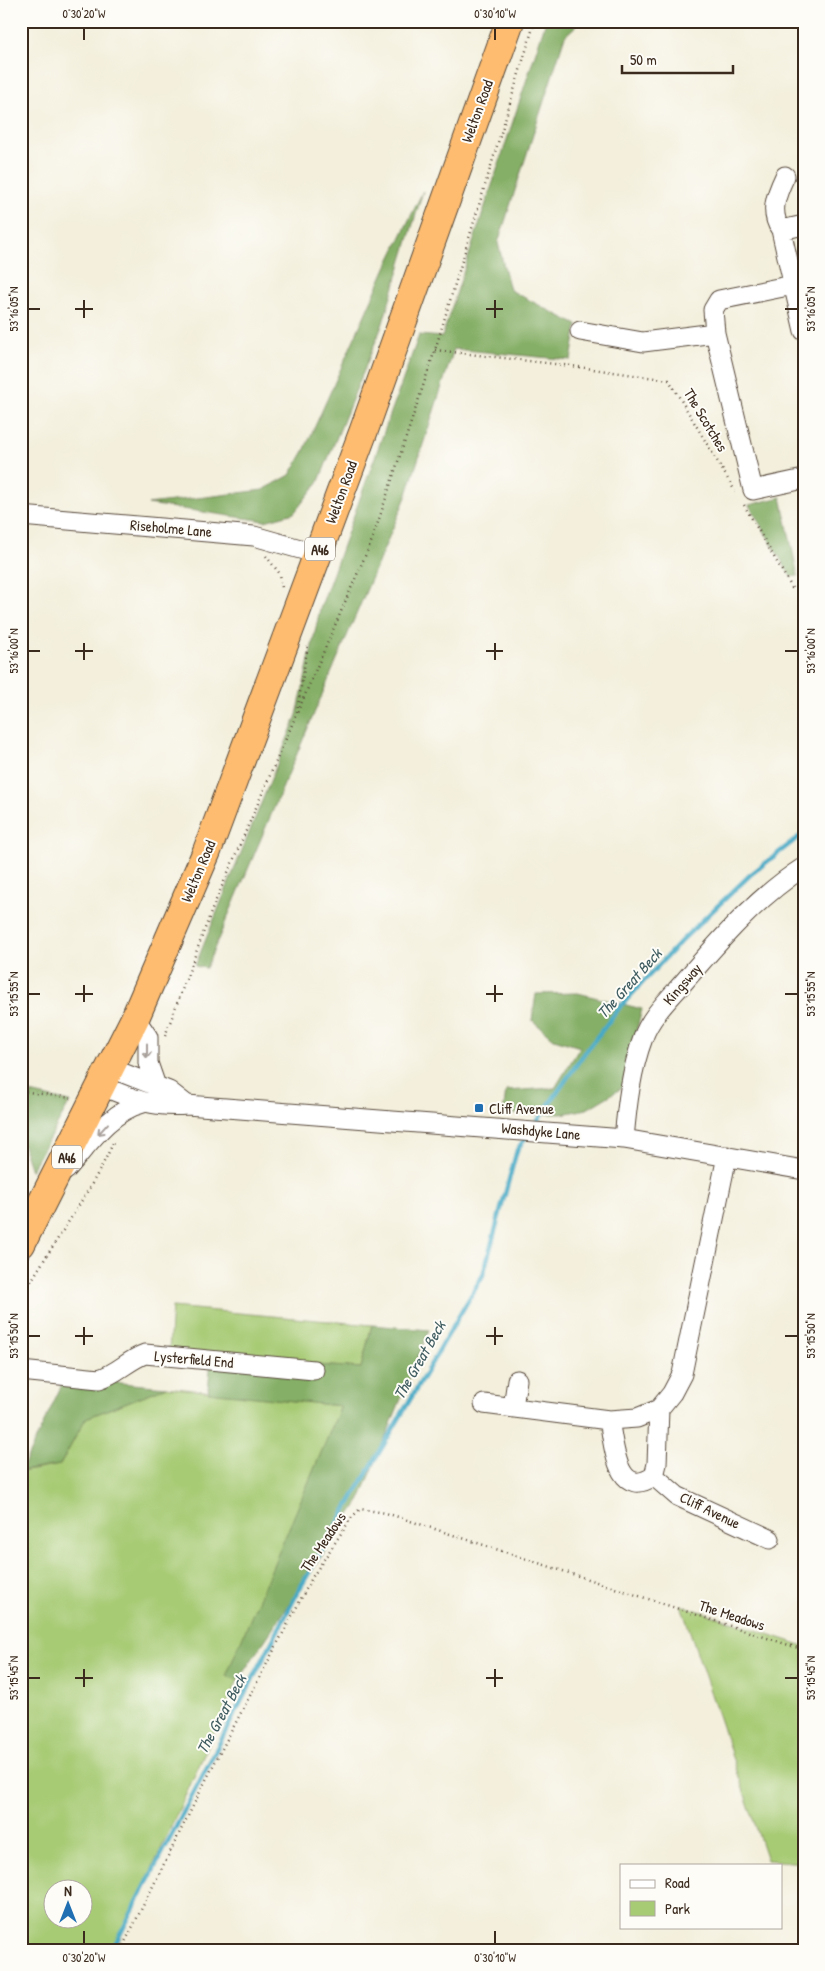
<svg xmlns="http://www.w3.org/2000/svg" width="825" height="1971" font-family="'Patrick Hand',sans-serif">
	<rect width="100%" height="100%" fill="#fdfcf7"/>
	<filter id="ink" filterUnits="userSpaceOnUse"><feTurbulence type="fractalNoise" baseFrequency=".02" numOctaves="2"/><feDisplacementMap in="SourceGraphic" scale="10" xChannelSelector="R" yChannelSelector="G"/><feConvolveMatrix kernelMatrix="1 2 1 2 8 2 1 2 1" color-interpolation-filters="sRGB"/></filter>
	<filter id="wash" filterUnits="userSpaceOnUse"><feTurbulence type="fractalNoise" baseFrequency=".0096" numOctaves="4" result="noise"/><feDisplacementMap in="SourceGraphic" scale="20" xChannelSelector="R" yChannelSelector="G"/><feGaussianBlur stdDeviation="1.12" result="paint"/><feColorMatrix in="noise" values="0 0 0 0 0 0 0 0 0 0 0 0 0 0 0 0 0 1.4 0 .05"/><feComposite in="paint" operator="in"/></filter>
	<g filter="url(#wash)">
		<rect width="100%" height="100%" fill="#f3efdc"/>
		<path fill="#a7cb74" stroke="#717a49" fill-rule="evenodd" d="M 172,1307 L 372,1325 L 361,1368 L 211,1358 L 169,1351 Z
			M 166,1387 L 341,1406 L 227,1676 L 238,1680 L 115,1950 L 21,1950 L 21,1472 L 60,1465 L 86,1418 ZM 52,1888 L 82,1888 L 82,1918 L 52,1918 Z
			M 681,1605 L 804,1646 L 804,1863 L 767,1860 Z"/>
		<path fill="#85af66" stroke="#606c42" d="M 546,21 L 581,21 L 565,36 L 498,243 L 510,290 L 577,325 L 571,360 L 454,349 L 406,497 L 206,968 L 195,966 L 297,715 L 320,609 L 419,335 L 442,337 Z
			M 778,21 L 804,21 L 804,35 Z
			M 423,191 L 382,326 L 319,481 L 294,513 L 265,521 L 148,504 L 263,490 L 290,475 L 304,451 L 388,263 Z
			M 781,497 L 798,576 L 791,577 L 749,505 Z
			M 578,993 L 642,1009 L 622,1088 L 587,1109 L 562,1114 L 503,1114 L 506,1091 L 555,1088 L 580,1047 L 554,1039 L 532,1020 L 536,994 Z
			M 21,1091 L 70,1102 L 31,1171 L 21,1139 Z
			M 372,1325 L 429,1330 L 360,1500 L 238,1680 L 226,1676 L 341,1406 L 208,1392 L 211,1358 L 361,1368 Z
			M 65,1378 L 166,1387 L 86,1418 L 60,1465 L 21,1471 Z"/>
		<g fill="none" stroke-linecap="round" stroke-linejoin="round">
			<path stroke="#47aac6" stroke-width="4.5" d="M 534,1126 L 586,1051 L 620,1007 L 682,940 L 750,875 L 804,833
				M 112,1950 L 300,1588 L 483,1275 L 517,1150 L 526,1137"/>
		</g>
	</g>
	<g filter="url(#ink)">
		<g fill="none" stroke-linecap="round" stroke-linejoin="round">
			<g stroke="#57483a" stroke-width="21">
				<path id="minor" d="M 804,225 L 781,230 L 804,331
					M 781,230 C 769,212 776,195 785,176
					M 580,331 L 643,342 L 715,333 L 713,310 L 719,300 L 793,285
					M 715,333 L 753,490 L 804,479
					M 21,516 L 254,536 L 318,554
					M 135,1018 L 148,1037 L 148,1063 L 156,1086
					M 110,1068 L 169,1091 L 187,1105
					M 102,1086 C 133,1099 153,1108 187,1105 L 624,1139 L 804,1170
					M 624,1139 C 627,1105 631,1070 643,1038 C 650,1017 669,999 683,983 C 719,941 757,897 804,867
					M 727,1156 L 682,1374 L 672,1393 L 659,1409 L 657,1464 L 654,1476 L 677,1496 L 770,1539
					M 66,1170 C 88,1145 110,1111 143,1103
					M 21,1371 L 99,1379 C 117,1374 128,1360 145,1354 L 314,1370
					M 484,1404 L 609,1420
					M 513,1407 L 517,1380
					M 654,1476 C 616,1501 614,1443 609,1420 L 637,1418 L 659,1409"/>
			</g>
			<g stroke="#57483a" stroke-width="30">
				<path id="highway" d="M 21,1244 L 135,1018 L 207,851 L 364,430 L 510,21"/>
			</g>
			<path stroke="#57483a" stroke-width="2.5" stroke-dasharray="1 4" stroke-linecap="butt" d="M 435,350 L 572,366 L 669,380 L 735,491
				M 744,505 L 792,588 L 804,590
				M 266,556 L 280,574 L 282,588
				M 297,712 L 308,644
				M 165,1036 L 213,907 L 372,540 L 435,350 L 535,21
				M 21,1091 L 71,1098
				M 21,1299 C 50,1246 89,1197 114,1141
				M 121,1950 L 214,1764 L 313,1576 L 352,1517 L 360,1509 L 386,1513 L 804,1650"/>
			<use href="#minor" stroke="#fff" stroke-width="19"/>
			<use href="#highway" stroke="#fdbc6f" stroke-width="28"/>
		</g>
		<defs><path id="oneway-shaft" d="M-6 0H5M1.5-3L5.5 0L1.5 3" fill="none" stroke-width="1.6" stroke-linecap="round" stroke-linejoin="round" transform="scale(1.25)"/></defs>
		<g stroke="#a79f9a">
			<use href="#oneway-shaft" transform="translate(147 1051) rotate(90)"/>
			<use href="#oneway-shaft" transform="translate(103 1129) rotate(132)"/>
		</g>
	</g>
	<path fill="none" stroke="#3b2a1e" stroke-width="2" d="M 84,28 L 84,40M 495,28 L 495,40M 84,300 L 84,318M 495,300 L 495,318M 28,309 L 40,309M 75,309 L 93,309M 486,309 L 503,309M 785,309 L 798,309M 84,643 L 84,660M 495,643 L 495,660M 28,651 L 40,651M 75,651 L 93,651M 486,651 L 503,651M 785,651 L 798,651M 84,985 L 84,1002M 495,985 L 495,1002M 28,994 L 40,994M 75,994 L 93,994M 486,994 L 503,994M 785,994 L 798,994M 84,1327 L 84,1345M 495,1327 L 495,1345M 28,1336 L 40,1336M 75,1336 L 93,1336M 486,1336 L 503,1336M 785,1336 L 798,1336M 84,1669 L 84,1687M 495,1669 L 495,1687M 28,1678 L 40,1678M 75,1678 L 93,1678M 486,1678 L 503,1678M 785,1678 L 798,1678M 84,1931 L 84,1944M 495,1931 L 495,1944"/>
	<rect fill="#1f6fb2" stroke="#fdfcf7" stroke-width="2" x="474" y="1103" width="10" height="10" rx="2.5"/>
	<g text-anchor="middle" dominant-baseline="central" stroke-width="4" stroke-linejoin="round" paint-order="stroke">
		<g fill="#fdfcf7" stroke="#75695f" stroke-width="1">
			<rect x="305" y="537.5" width="30" height="23" rx="4"/>
			<rect x="52" y="1145.5" width="30" height="23" rx="4"/>
		</g>
		<g font-size="14" font-weight="bold" fill="#3b2a1e">
			<text x="320" y="549">A46</text>
			<text x="67" y="1157">A46</text>
		</g>
		<g font-size="15" fill="#3b2a1e" stroke="#fdfcf7">
			<text transform="translate(477 111) rotate(-70)">Welton Road</text>
			<text transform="translate(706 420) rotate(59)">The Scotches</text>
			<text transform="translate(341 492) rotate(-70)">Welton Road</text>
			<text transform="translate(171 528) rotate(5)">Riseholme Lane</text>
			<text transform="translate(198 871) rotate(-67)">Welton Road</text>
			<text transform="translate(682 984) rotate(-49)">Kingsway</text>
			<text transform="translate(541 1131) rotate(5)">Washdyke Lane</text>
			<text transform="translate(194 1359) rotate(5)">Lysterfield End</text>
			<text transform="translate(710 1510) rotate(26)">Cliff Avenue</text>
			<text transform="translate(323 1542) rotate(-56)">The Meadows</text>
			<text transform="translate(732 1615) rotate(18)">The Meadows</text>
		</g>
		<g font-size="15" fill="#3b2a1e" stroke="#fdfcf7" text-anchor="start">
			<text x="489" y="1108">Cliff Avenue</text>
		</g>
		<g font-size="16" font-style="italic" fill="#405d61" stroke="#fdfcf7">
			<text transform="translate(629 983) rotate(-48)">The Great Beck</text>
			<text transform="translate(419 1360) rotate(-60)">The Great Beck</text>
			<text transform="translate(221 1714) rotate(-62)">The Great Beck</text>
		</g>
	</g>
	<rect width="825" height="1971" fill="none" stroke="#fdfcf7" stroke-width="55"/>
	<rect x="620" y="1864" width="162" height="65" fill="#fdfcf7" stroke="#afa8a0"/>
	<rect x="630" y="1880" width="25" height="8" fill="#ffffff" stroke="#afa8a0"/>
	<text x="665" y="1888" font-size="15" fill="#3b2a1e">Road</text>
	<rect x="630" y="1901" width="25" height="15" fill="#a7cb74" stroke="#afa8a0"/>
	<text x="665" y="1914" font-size="15" fill="#3b2a1e">Park</text>
	<g transform="translate(68 1904)"><circle r="24" fill="#fdfcf7" stroke="#afa8a0"/>
	<path d="M0-4L9 19L0 12L-9 19Z" fill="#1f6fb2"/>
	<text y="-8" font-size="14" font-weight="bold" text-anchor="middle" fill="#3b2a1e">N</text>
	</g>
	<path d="M622 65v8h111v-8" fill="none" stroke="#3b2a1e" stroke-width="2.5"/>
	<text x="630" y="65" font-size="15" fill="#3b2a1e" stroke="#fdfcf7" stroke-width="4" paint-order="stroke">50 m</text>
	<rect x="28" y="28" width="770" height="1916" fill="none" stroke="#3b2a1e" stroke-width="2"/>
	<g font-size="12" text-anchor="middle" fill="#3b2a1e">
		<text x="84" y="18">0°30'20"W</text>
		<text x="495" y="18">0°30'10"W</text>
		<text transform="translate(14 309) rotate(-90)" y="4">53°16'05"N</text>
		<text transform="translate(811 309) rotate(-90)" y="4">53°16'05"N</text>
		<text transform="translate(14 651) rotate(-90)" y="4">53°16'00"N</text>
		<text transform="translate(811 651) rotate(-90)" y="4">53°16'00"N</text>
		<text transform="translate(14 994) rotate(-90)" y="4">53°15'55"N</text>
		<text transform="translate(811 994) rotate(-90)" y="4">53°15'55"N</text>
		<text transform="translate(14 1336) rotate(-90)" y="4">53°15'50"N</text>
		<text transform="translate(811 1336) rotate(-90)" y="4">53°15'50"N</text>
		<text transform="translate(14 1678) rotate(-90)" y="4">53°15'45"N</text>
		<text transform="translate(811 1678) rotate(-90)" y="4">53°15'45"N</text>
		<text x="84" y="1962">0°30'20"W</text>
		<text x="495" y="1962">0°30'10"W</text>
	</g>
</svg>
